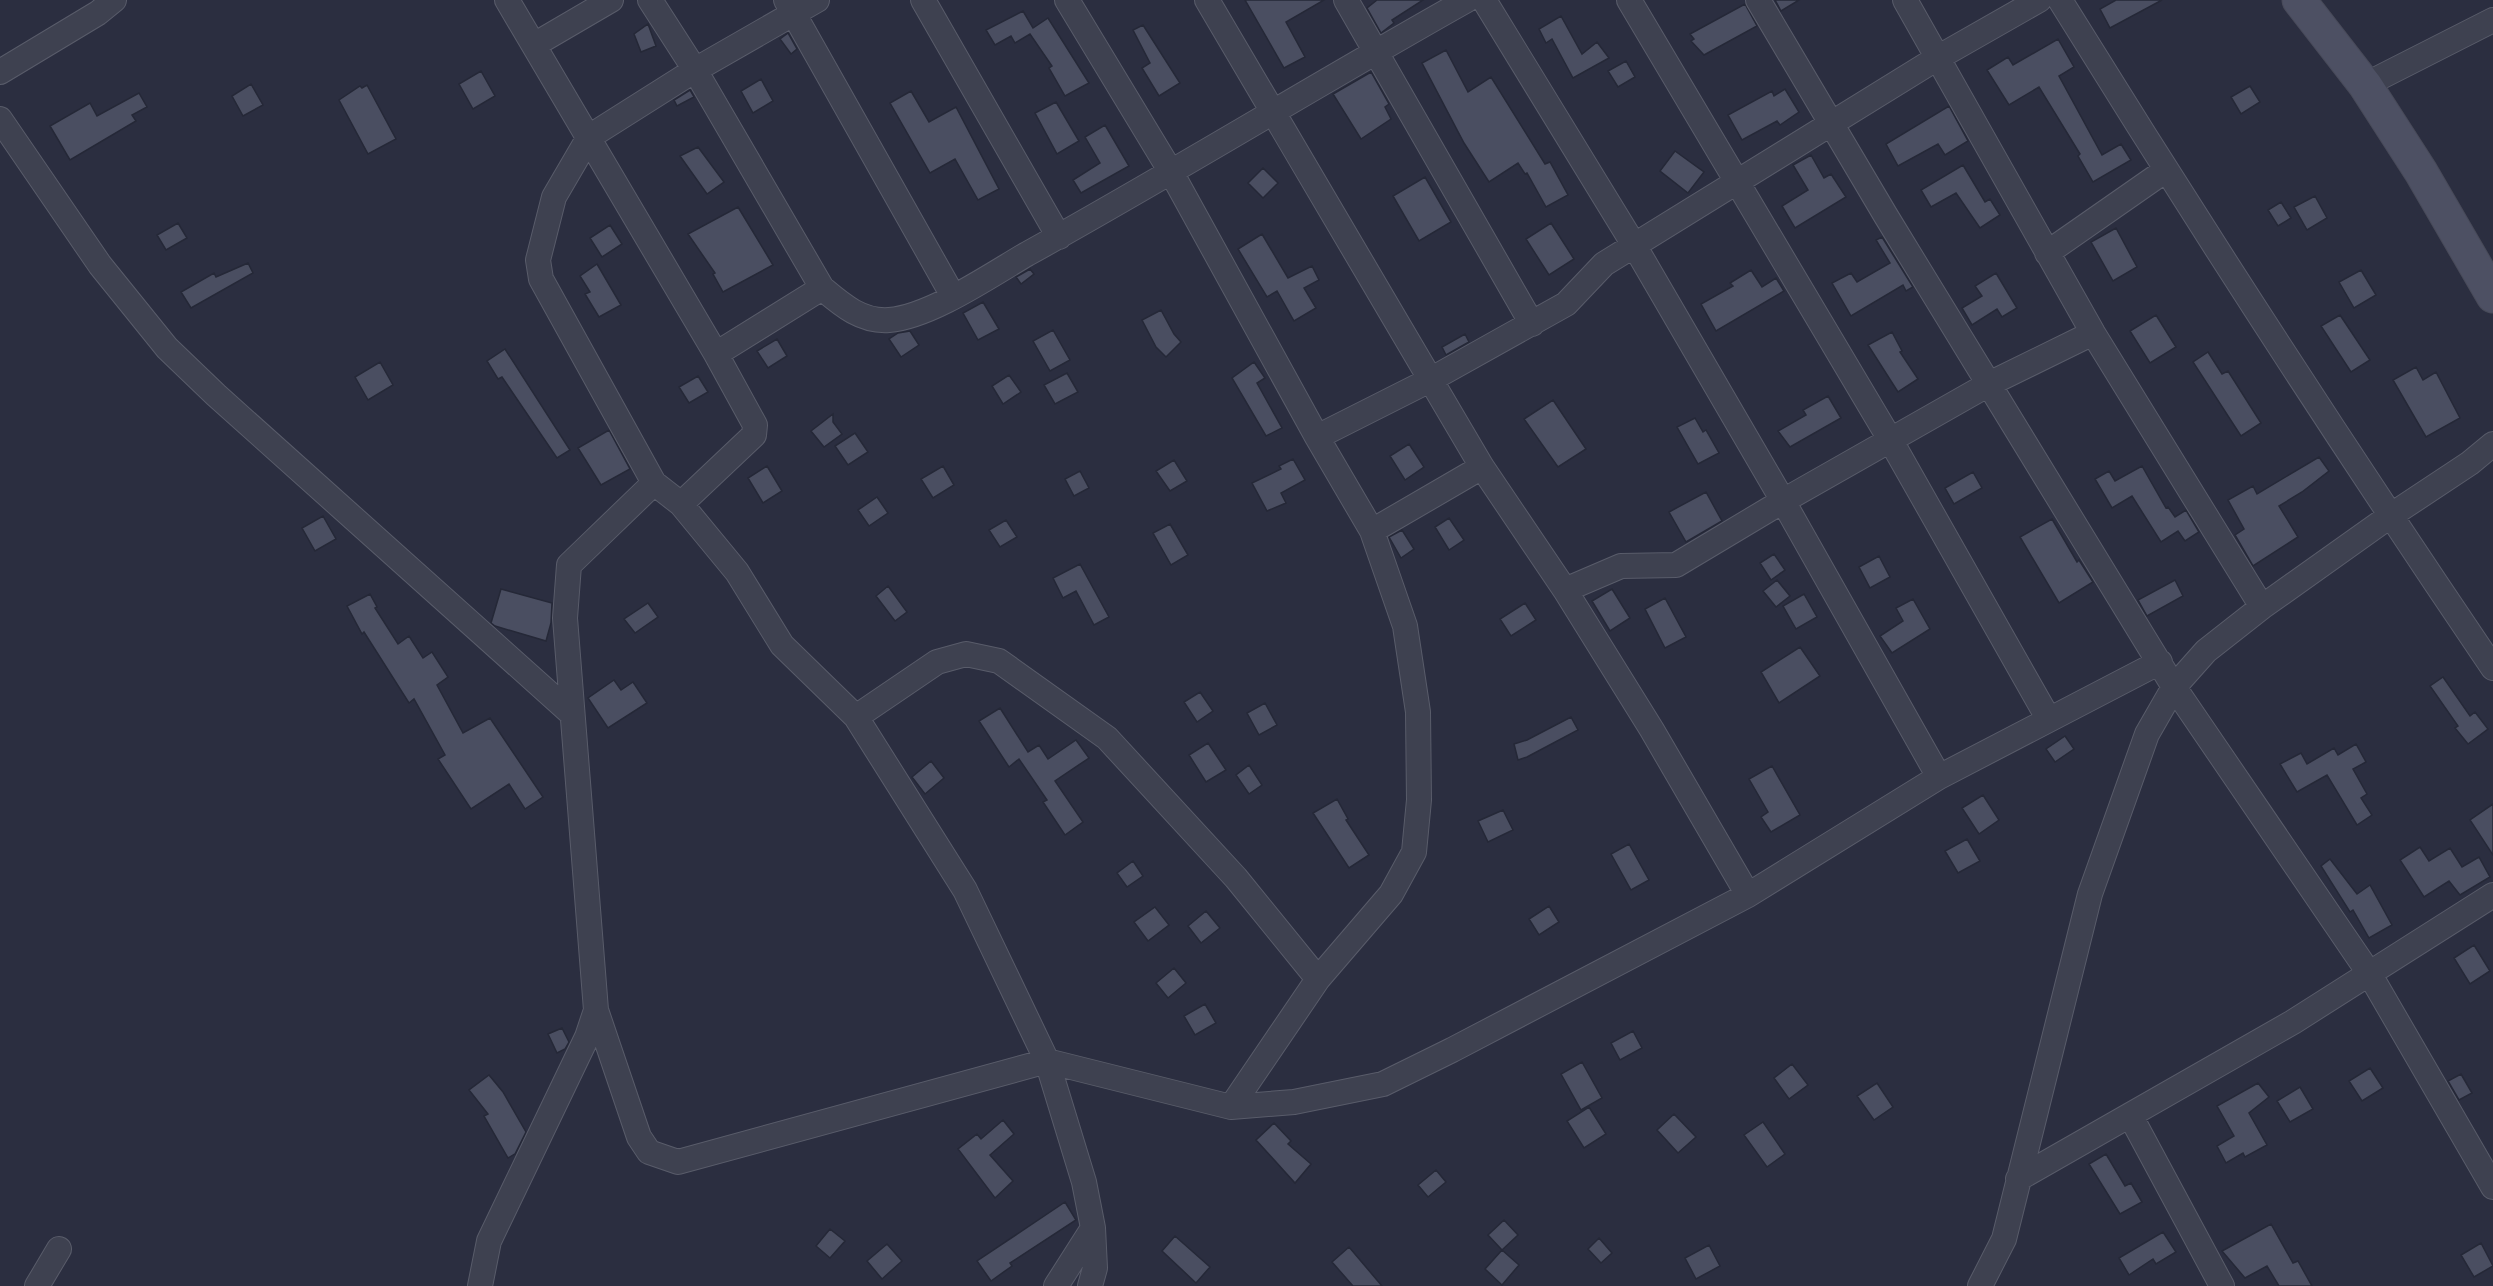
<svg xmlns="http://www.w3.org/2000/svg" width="2493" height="1286" font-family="Manrope,sans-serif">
	<rect width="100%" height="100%" fill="#2b2e40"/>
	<path fill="#4a4e61" stroke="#252837" stroke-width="1.5" d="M 1245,0 L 1324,0 L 1286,22 L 1305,57 L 1284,68 Z
		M 1377,0 L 1423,0 L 1392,20 L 1394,23 L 1381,33 L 1367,8 Z
		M 1775,0 L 1799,0 L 1781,11 Z
		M 2116,0 L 2162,0 L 2110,28 L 2100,9 Z
		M 1745,4 L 1757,26 L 1704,55 L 1691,41 L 1694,39 L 1690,34 Z
		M 1023,11 L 1033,28 L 1048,18 L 1089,83 L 1065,96 L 1049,68 L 1052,66 L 1030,34 L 1015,43 L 1011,36 L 995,45 L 986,30 Z
		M 1561,16 L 1582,54 L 1597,42 L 1609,58 L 1573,78 L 1552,39 L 1546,43 L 1539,29 Z
		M 648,24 L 656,46 L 641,52 L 634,34 Z
		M 1143,25 L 1180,83 L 1159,96 L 1142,68 L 1150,63 L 1133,30 Z
		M 788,33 L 797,49 L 791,54 L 780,39 Z
		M 2058,39 L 2074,67 L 2059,76 L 2102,155 L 2121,144 L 2131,160 L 2093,182 L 2078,156 L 2080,154 L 2039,87 L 2009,105 L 1987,70 L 2008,57 L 2013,65 Z
		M 1446,50 L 1468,92 L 1491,77 L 1545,164 L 1550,162 L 1568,195 L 1546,207 L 1527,173 L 1525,174 L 1518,163 L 1489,182 L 1464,143 L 1422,63 Z
		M 1626,61 L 1635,77 L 1618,87 L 1608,71 Z
		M 481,71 L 495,96 L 473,109 L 459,84 Z
		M 1371,72 L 1389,104 L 1385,107 L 1391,119 L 1361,139 L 1333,94 Z
		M 761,79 L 773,101 L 753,113 L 741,91 Z
		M 251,84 L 263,105 L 243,116 L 232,96 Z
		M 367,85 L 396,139 L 368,154 L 339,100 L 360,86 L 362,88 Z
		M 2250,86 L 2260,102 L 2241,114 L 2231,97 Z
		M 1785,89 L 1799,112 L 1780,125 L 1777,121 L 1742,140 L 1728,115 L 1772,91 L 1774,96 Z
		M 690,90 L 694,97 L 677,106 L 674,100 Z
		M 911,91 L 929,122 L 956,107 L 999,189 L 978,200 L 955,159 L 930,173 L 890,103 Z
		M 139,93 L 147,107 L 132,115 L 136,121 L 70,160 L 50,126 L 90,103 L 97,116 Z
		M 1056,102 L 1079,141 L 1057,154 L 1035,113 Z
		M 1949,106 L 1968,141 L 1945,155 L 1938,144 L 1898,166 L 1886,144 Z
		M 1105,125 L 1129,166 L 1081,193 L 1073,180 L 1100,163 L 1085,137 Z
		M 698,147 L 724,182 L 707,194 L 680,156 Z
		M 1675,151 L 1704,172 L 1688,193 L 1660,171 Z
		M 1811,155 L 1824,178 L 1831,174 L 1846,197 L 1795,228 L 1782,206 L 1808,190 L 1793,165 Z
		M 1963,165 L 1985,202 L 1990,199 L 2000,215 L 1980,228 L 1956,193 L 1931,207 L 1921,190 Z
		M 1263,168 L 1278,183 L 1263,198 L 1248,183 Z
		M 1425,177 L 1451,222 L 1419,241 L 1393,196 Z
		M 2315,196 L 2327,218 L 2307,230 L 2294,207 Z
		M 2281,202 L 2291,218 L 2278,226 L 2268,210 Z
		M 738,207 L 773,265 L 723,292 L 713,274 L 715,273 L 688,234 Z
		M 178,223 L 187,238 L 166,250 L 157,235 Z
		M 1551,223 L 1574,259 L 1549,275 L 1526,239 Z
		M 610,225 L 622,244 L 602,257 L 590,238 Z
		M 2116,228 L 2137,267 L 2113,281 L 2091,242 Z
		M 1262,234 L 1288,278 L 1312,266 L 1319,280 L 1304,288 L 1316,308 L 1294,321 L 1277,291 L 1267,297 L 1238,249 Z
		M 1882,237 L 1913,287 L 1906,291 L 1903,285 L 1851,316 L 1832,283 L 1851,273 L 1857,282 L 1890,263 L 1876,240 Z
		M 248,263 L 253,273 L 191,308 L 181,292 L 214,273 L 216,277 Z
		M 597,264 L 621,305 L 599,317 L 585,294 L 590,292 L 580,276 Z
		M 1030,269 L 1034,274 L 1021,284 L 1016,277 Z
		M 1751,270 L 1762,287 L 1776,278 L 1784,291 L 1716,331 L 1701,304 L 1733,286 L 1730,283 Z
		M 2361,270 L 2376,295 L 2354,308 L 2339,282 Z
		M 1996,273 L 2017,308 L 2002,317 L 1997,309 L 1972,325 L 1962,308 L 1982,296 L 1975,286 Z
		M 983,302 L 999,329 L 978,340 L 963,313 Z
		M 1161,310 L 1174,334 L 1181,342 L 1166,357 L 1156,347 L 1142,320 Z
		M 2156,315 L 2176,347 L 2150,363 L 2130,331 Z
		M 2340,315 L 2370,360 L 2351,372 L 2321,326 Z
		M 1053,330 L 1070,360 L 1050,371 L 1033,341 Z
		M 910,331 L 919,345 L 901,357 L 889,339 L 898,333 Z
		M 1892,332 L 1902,351 L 1900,352 L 1918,379 L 1898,392 L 1868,345 Z
		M 1465,334 L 1469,342 L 1446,355 L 1442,347 Z
		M 777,339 L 787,356 L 768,368 L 757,351 Z
		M 505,349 L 570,450 L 557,458 L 502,377 L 498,379 L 487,361 Z
		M 2208,352 L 2222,374 L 2228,371 L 2261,423 L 2241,436 L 2193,362 Z
		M 380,362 L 393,385 L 368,400 L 355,377 Z
		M 1254,362 L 1265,378 L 1257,383 L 1282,428 L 1266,436 L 1232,378 Z
		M 2416,367 L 2423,380 L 2436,372 L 2460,418 L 2426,437 L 2393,380 Z
		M 1067,373 L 1078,392 L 1055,404 L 1044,385 Z
		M 1009,375 L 1021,392 L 1003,404 L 992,386 Z
		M 698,376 L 708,392 L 689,403 L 679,387 Z
		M 1828,396 L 1841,418 L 1790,447 L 1778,431 L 1806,415 L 1803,410 Z
		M 1553,400 L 1586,449 L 1558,467 L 1524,419 Z
		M 833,414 L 833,422 L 842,434 L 824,447 L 811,431 Z
		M 1695,418 L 1703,432 L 1706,430 L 1719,453 L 1698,464 L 1677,427 Z
		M 609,430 L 630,469 L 601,485 L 578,448 Z
		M 855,433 L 868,452 L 848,465 L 835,446 Z
		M 1409,444 L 1424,467 L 1405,480 L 1390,456 Z
		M 2319,457 L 2329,471 L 2302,492 L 2279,506 L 2298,537 L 2253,566 L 2235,535 L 2244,529 L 2228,500 L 2253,486 L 2257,494 Z
		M 1293,459 L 1305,480 L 1281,493 L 1286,503 L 1267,511 L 1252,483 L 1281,469 L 1279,466 Z
		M 1174,460 L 1187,481 L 1170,491 L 1156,471 Z
		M 767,466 L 782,491 L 763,503 L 748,478 Z
		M 943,466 L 954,485 L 933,498 L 921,479 Z
		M 2142,466 L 2166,508 L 2168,507 L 2175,517 L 2186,510 L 2199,532 L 2185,541 L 2178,531 L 2161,542 L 2132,496 L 2112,508 L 2095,479 L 2109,471 L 2115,481 Z
		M 1080,471 L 1089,488 L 1074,496 L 1065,479 Z
		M 1973,472 L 1982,488 L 1954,504 L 1945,488 Z
		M 1706,492 L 1722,521 L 1686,542 L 1669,512 Z
		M 877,497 L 888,513 L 869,526 L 858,510 Z
		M 323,516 L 336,539 L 315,551 L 302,528 Z
		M 1449,518 L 1464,540 L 1449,550 L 1435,527 Z
		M 2052,519 L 2077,562 L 2079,560 L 2093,582 L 2059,603 L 2020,537 Z
		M 1006,520 L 1017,537 L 1000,547 L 989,530 Z
		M 1170,524 L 1188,555 L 1171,565 L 1153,533 Z
		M 1402,530 L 1414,549 L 1401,558 L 1389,537 Z
		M 1774,554 L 1785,570 L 1771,580 L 1760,563 Z
		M 1879,556 L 1890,577 L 1870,588 L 1859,567 Z
		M 1080,564 L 1109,617 L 1094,625 L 1076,591 L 1063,598 L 1053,578 Z
		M 1777,580 L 1790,596 L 1776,607 L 1763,591 Z
		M 2175,580 L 2183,596 L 2147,616 L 2138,600 Z
		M 888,586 L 907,612 L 895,621 L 876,596 Z
		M 501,589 L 552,603 L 551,623 L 546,641 L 495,626 L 491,623 Z
		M 1612,589 L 1630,618 L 1610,631 L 1592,601 Z
		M 370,594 L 377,607 L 375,608 L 398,644 L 409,636 L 423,658 L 432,652 L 448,677 L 437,685 L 463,733 L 490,718 L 543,797 L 525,809 L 509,784 L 471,809 L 438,759 L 445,755 L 414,699 L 409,703 L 364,632 L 362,634 L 347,606 Z
		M 1804,594 L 1817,617 L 1796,629 L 1783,606 Z
		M 1665,598 L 1686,637 L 1665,648 L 1645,609 Z
		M 1913,599 L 1930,629 L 1892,653 L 1880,636 L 1903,621 L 1896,608 Z
		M 648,603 L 658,617 L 635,633 L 624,619 Z
		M 1525,603 L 1536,620 L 1511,636 L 1500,619 Z
		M 1800,647 L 1820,676 L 1779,703 L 1761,672 Z
		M 2443,677 L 2470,716 L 2475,712 L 2488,729 L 2468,744 L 2455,728 L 2458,726 L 2430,686 Z
		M 614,680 L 621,690 L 633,682 L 647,703 L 608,728 L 588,698 Z
		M 1200,692 L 1213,711 L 1197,722 L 1184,702 Z
		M 1265,703 L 1277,725 L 1259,735 L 1247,713 Z
		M 1000,708 L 1028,752 L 1039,745 L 1048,759 L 1076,740 L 1089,758 L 1055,781 L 1083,822 L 1065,835 L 1043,802 L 1047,800 L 1019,759 L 1009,767 L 979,721 Z
		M 1571,717 L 1578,730 L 1527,757 L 1518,760 L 1514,744 L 1527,740 Z
		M 2065,736 L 2074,749 L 2055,762 L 2046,749 Z
		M 1208,743 L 1226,770 L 1206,782 L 1189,755 Z
		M 2356,744 L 2366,762 L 2353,769 L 2367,794 L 2361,798 L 2372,815 L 2357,825 L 2327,775 L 2297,792 L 2280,764 L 2301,753 L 2307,764 L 2334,748 L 2338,755 Z
		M 931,761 L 944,778 L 925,794 L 912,777 Z
		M 1249,765 L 1262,785 L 1249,794 L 1236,775 Z
		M 1772,766 L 1800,815 L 1771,832 L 1761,817 L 1768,812 L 1749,779 Z
		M 1983,795 L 1999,820 L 1979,834 L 1962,808 Z
		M 1337,799 L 1348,819 L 1346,820 L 1369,855 L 1349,868 L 1313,813 Z
		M 2493,804 L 2493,855 L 2470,820 Z
		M 1503,810 L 1513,830 L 1488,842 L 1478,821 Z
		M 1967,839 L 1980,861 L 1958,873 L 1945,851 Z
		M 1629,844 L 1649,880 L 1631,890 L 1611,854 Z
		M 2420,847 L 2429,861 L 2450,848 L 2462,867 L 2479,857 L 2490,877 L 2460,895 L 2449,881 L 2424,897 L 2400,860 Z
		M 2330,859 L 2357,894 L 2370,885 L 2392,925 L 2369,938 L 2353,910 L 2350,912 L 2321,866 Z
		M 1133,861 L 1143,876 L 1127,887 L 1117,873 Z
		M 1549,906 L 1559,922 L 1539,935 L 1529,919 Z
		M 1155,907 L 1169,925 L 1148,941 L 1134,922 Z
		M 1206,911 L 1220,928 L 1201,943 L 1188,926 Z
		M 2474,945 L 2490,971 L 2470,984 L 2454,958 Z
		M 1174,968 L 1186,983 L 1168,998 L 1156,983 Z
		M 1205,1004 L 1216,1023 L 1195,1035 L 1184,1016 Z
		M 562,1028 L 569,1042 L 565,1049 L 557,1053 L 548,1034 Z
		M 1633,1031 L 1642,1048 L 1620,1060 L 1611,1043 Z
		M 1582,1062 L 1602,1098 L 1581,1110 L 1561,1074 Z
		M 1792,1064 L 1808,1085 L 1789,1099 L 1774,1078 Z
		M 2370,1068 L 2383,1088 L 2362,1101 L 2349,1081 Z
		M 2461,1074 L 2472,1093 L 2459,1100 L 2448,1081 Z
		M 489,1075 L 503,1092 L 526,1132 L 515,1154 L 508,1158 L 484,1116 L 488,1114 L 469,1090 Z
		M 1877,1083 L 1893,1107 L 1874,1120 L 1857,1096 Z
		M 2258,1083 L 2269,1097 L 2249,1113 L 2267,1145 L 2245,1157 L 2243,1153 L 2226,1163 L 2217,1146 L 2234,1136 L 2217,1106 Z
		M 2300,1087 L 2313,1109 L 2290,1122 L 2277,1101 Z
		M 1589,1107 L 1606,1134 L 1584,1148 L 1567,1121 Z
		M 1674,1114 L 1696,1137 L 1678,1153 L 1657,1130 Z
		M 1003,1120 L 1014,1134 L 990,1155 L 1013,1181 L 995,1198 L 958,1149 L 977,1134 L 981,1139 Z
		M 1763,1122 L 1785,1154 L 1767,1167 L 1744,1135 Z
		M 1274,1123 L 1291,1141 L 1288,1144 L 1311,1164 L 1295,1183 L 1256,1140 Z
		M 2106,1154 L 2125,1186 L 2131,1183 L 2142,1202 L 2120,1214 L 2089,1164 Z
		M 1436,1170 L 1446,1182 L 1428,1197 L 1418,1185 Z
		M 1065,1202 L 1076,1220 L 1010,1263 L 1012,1266 L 991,1281 L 977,1261 Z
		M 1504,1220 L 1518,1235 L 1502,1250 L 1488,1235 Z
		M 2271,1224 L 2293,1263 L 2298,1261 L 2312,1286 L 2279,1286 L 2267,1266 L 2245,1278 L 2222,1251 Z
		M 830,1229 L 845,1241 L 830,1258 L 816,1246 Z
		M 2163,1232 L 2176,1252 L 2156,1264 L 2153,1259 L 2129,1275 L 2119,1258 Z
		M 1175,1236 L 1210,1267 L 1196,1283 L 1162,1251 Z
		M 1599,1238 L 1612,1253 L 1601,1263 L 1588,1249 Z
		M 2481,1243 L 2493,1266 L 2474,1277 L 2461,1255 Z
		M 887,1244 L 902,1261 L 882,1279 L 867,1261 Z
		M 1709,1245 L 1720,1266 L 1696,1279 L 1685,1258 Z
		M 1349,1247 L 1382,1286 L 1353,1286 L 1332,1262 Z
		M 1502,1250 L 1519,1265 L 1502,1285 L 1485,1269 Z"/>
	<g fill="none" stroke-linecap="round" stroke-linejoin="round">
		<g stroke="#595c6a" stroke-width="26">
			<path id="street" d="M 507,0 L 716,354 L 755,425 L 754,435 L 681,504
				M 650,0 L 695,70 L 822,288 C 841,304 861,322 889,320 C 930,317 991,275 1027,254 C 1175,172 1319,83 1467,0
				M 786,0 L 953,296
				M 817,0 L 695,70 L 589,137 L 554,197 L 538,260 L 541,279 L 654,483 L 681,504 L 737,572 L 782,645 L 856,717 L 965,890 L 1047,1061 L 1084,1182 L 1093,1228 L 1095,1268 L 1090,1286
				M 923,0 L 1059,237
				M 1067,0 L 1171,172 L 1317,437 L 1372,531 L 1405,626 L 1418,712 L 1419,800 L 1414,852 L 1391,894 L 1318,979 L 1231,1107
				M 1207,0 L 1482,467 L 1565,590 L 1652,730 L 1748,895
				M 1346,0 L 1532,324
				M 1484,0 L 1634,245 L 1783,501 L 1939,777
				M 1629,0 L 1891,441 L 2048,718
				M 1758,0 L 1886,216 L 2174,687 L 2369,973 L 2493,1187
				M 1905,0 L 2093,333 L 2262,607
				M 2060,0 C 2200,226 2344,448 2493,668
				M 534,45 L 611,0
				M 0,72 L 98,13 L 114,0
				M 2365,85 L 2493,20
				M 0,119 L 100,265 L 167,348 L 216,395 L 572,714
				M 2047,253 L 2166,170
				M 716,354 L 822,288
				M 1317,437 L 1430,380 L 1566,304 L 1604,264 L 1939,57 L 2039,0
				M 654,483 L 569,565 L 565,618 L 596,1010 L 639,1137 L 649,1152 L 678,1162 L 1047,1061 L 1231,1107 L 1294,1102 L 1383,1084 L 1452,1050 L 1748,895 L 1939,777 L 2160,662
				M 1372,531 L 1482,467
				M 1565,590 L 1621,566 L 1676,565 L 1783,501 L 1989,384 L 2093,333
				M 856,717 L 937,662 L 966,654 L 999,661 L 1107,738 L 1236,878 L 1318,979
				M 2130,1115 L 2222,1286
				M 2018,1179 L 2293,1022 L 2493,895
				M 37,1286 L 59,1249
				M 480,1286 L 489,1241 L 587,1037 L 596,1010
				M 1056,1286 L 1093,1228
				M 1980,1286 L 2004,1239 L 2090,894 L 2147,734 L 2174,687 L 2206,651 L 2262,607 L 2390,516 L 2470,463 L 2493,444"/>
		</g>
		<g stroke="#484a59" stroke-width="35">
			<path id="secondary" d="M 2299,0 L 2365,85 L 2421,172 L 2493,296"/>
		</g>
		<use href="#street" stroke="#3e4150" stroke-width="24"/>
		<use href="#secondary" stroke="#4d5063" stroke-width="33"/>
	</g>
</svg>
